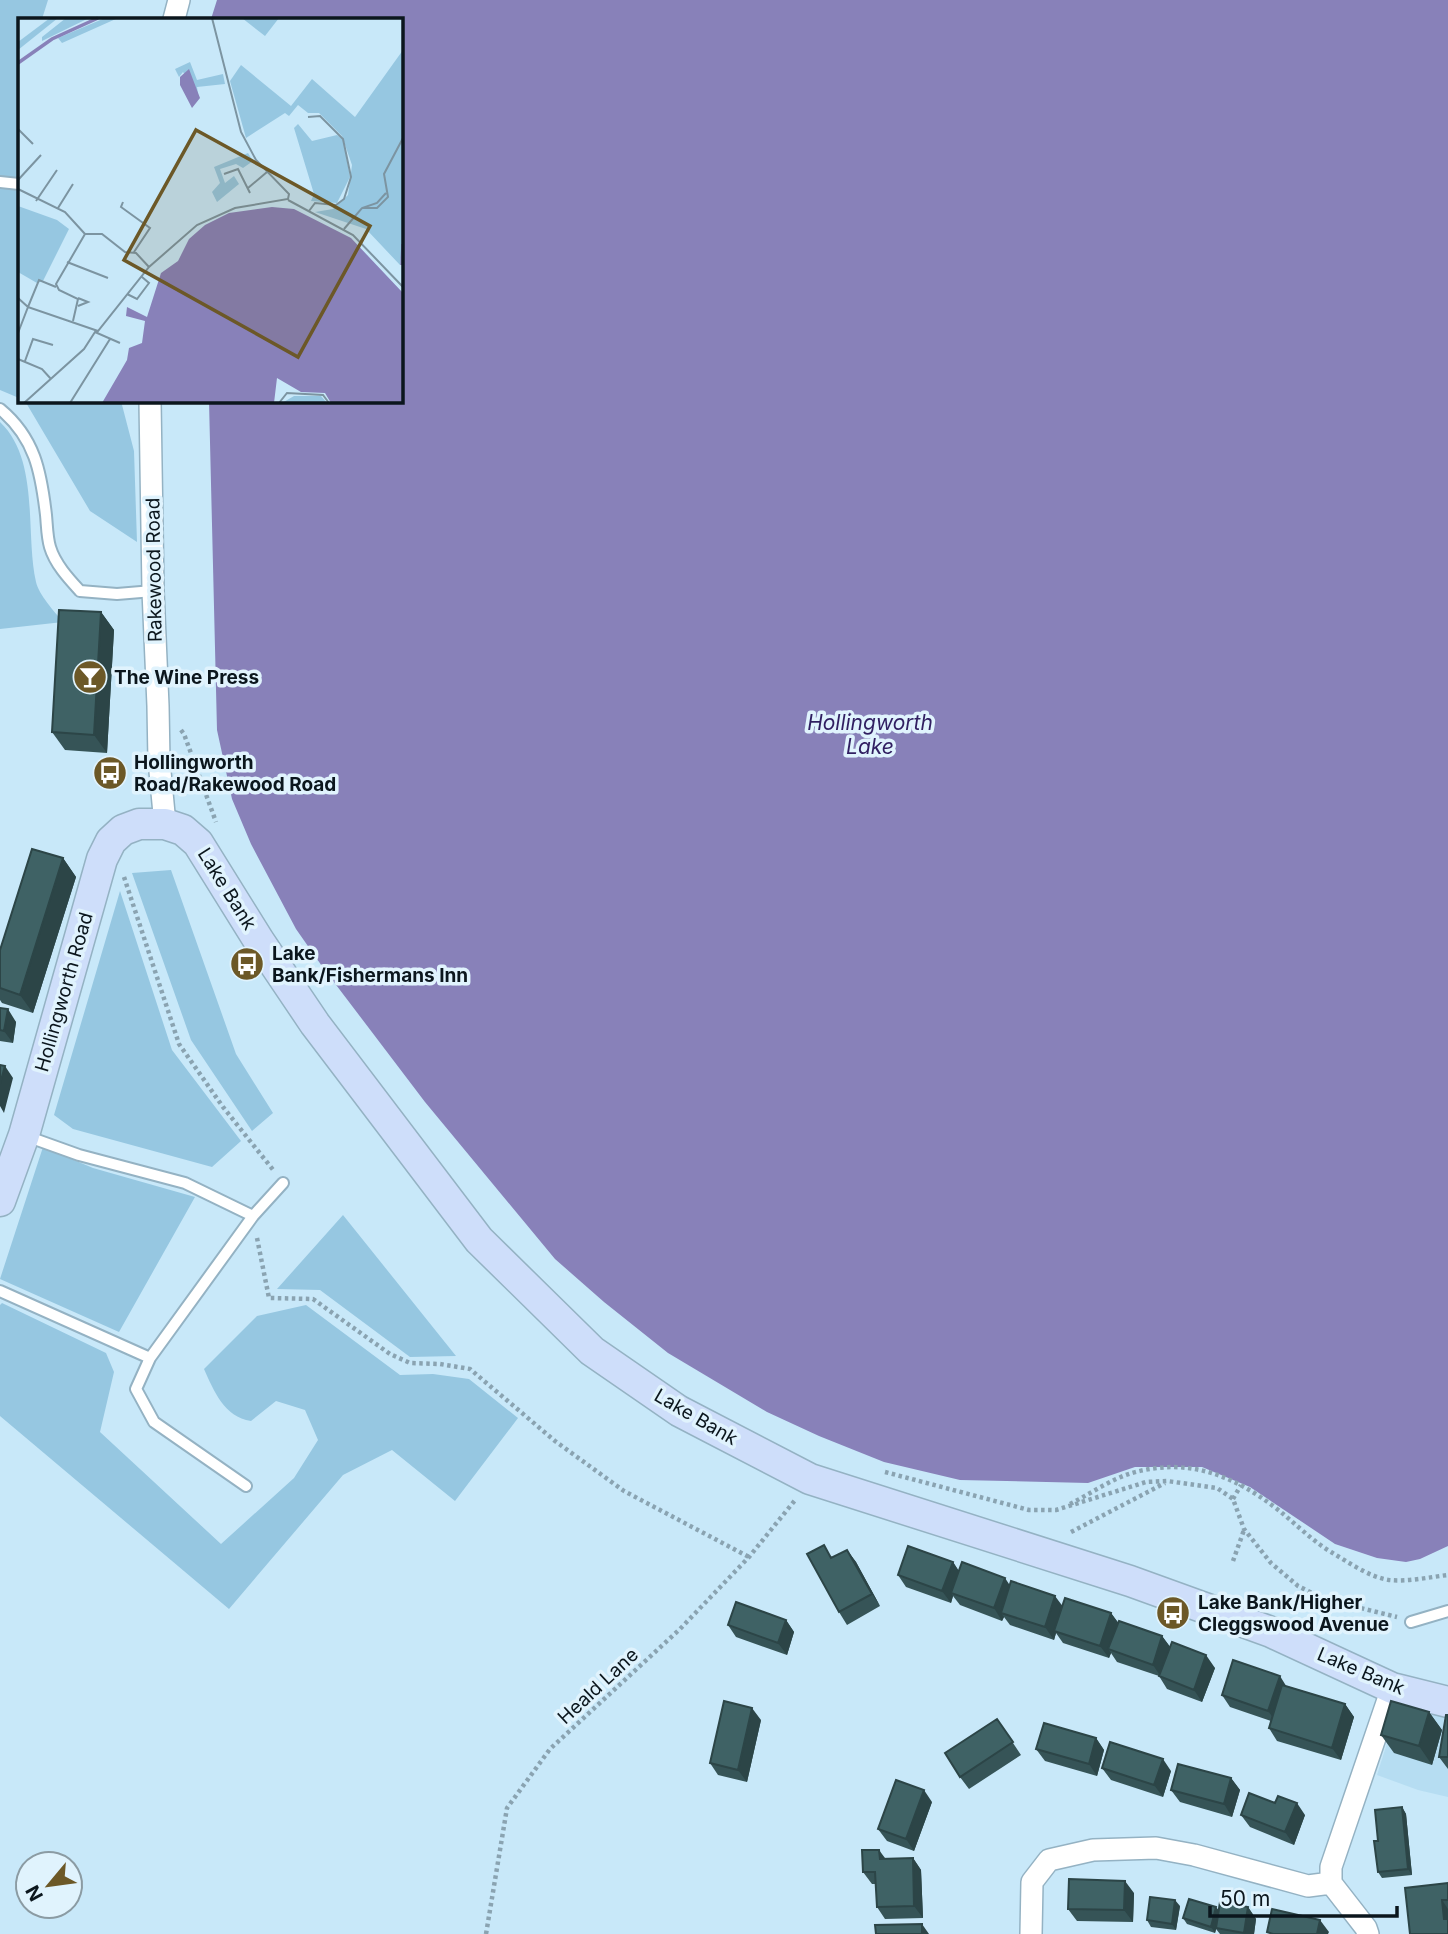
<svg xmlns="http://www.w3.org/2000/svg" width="1448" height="1934" font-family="Inter,sans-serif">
	<rect width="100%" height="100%" fill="#c8e8f9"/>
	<path fill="#b6ddf2" d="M 1399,1705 L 1448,1716 L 1448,1797 L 1418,1790 L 1377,1775 Z"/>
	<path fill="#96c7e1" d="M 0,0 L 48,0 L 42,19 L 19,19 L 19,398 L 0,390 Z
		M 25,401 L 121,401 L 134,451 L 137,542 L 90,511 Z
		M 0,422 C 40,460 25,533 36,582 C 39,595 54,611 63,622 L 0,629 Z
		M 171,870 L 236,1054 L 273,1113 L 252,1131 L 191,1040 L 132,873 Z
		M 120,891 L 172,1050 L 241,1141 L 212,1167 L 73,1129 L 54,1115 Z
		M 43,1147 L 93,1168 L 195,1197 L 119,1332 L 0,1279 Z
		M 343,1215 L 456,1356 L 410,1357 L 320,1290 L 277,1289 Z
		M 2,1303 L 106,1353 L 114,1372 L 100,1432 L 221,1544 L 294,1478 L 318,1440 L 305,1410 L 276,1401 L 251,1421 C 224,1417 214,1391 204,1369 L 257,1316 L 306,1305 L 400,1375 L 433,1374 L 469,1379 L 518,1418 L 455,1501 L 392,1450 L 343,1475 L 229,1609 L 0,1416 L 0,1305 Z"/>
	<path fill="#8881b9" d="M 217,0 L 1448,0 L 1448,1546 L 1420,1559 L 1406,1562 L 1377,1558 L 1335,1544 L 1250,1487 L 1202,1467 L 1135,1467 L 1088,1483 L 960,1480 L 884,1462 L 819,1436 L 767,1412 L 668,1353 L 604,1302 L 555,1259 L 425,1102 L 324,969 L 296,929 L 251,844 L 232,799 L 217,730 L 209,401 L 401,401 L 401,19 L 211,19 Z"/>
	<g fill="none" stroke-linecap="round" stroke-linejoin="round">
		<g stroke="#94b2c3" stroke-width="14">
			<path id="service" d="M 0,182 L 19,184
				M 0,409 C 35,438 41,472 46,515 C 47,525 47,537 50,547 C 55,564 69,579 80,591 L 117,594 L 153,591
				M 26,1136 L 79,1155 L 185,1183 L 253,1216
				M 0,1291 L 150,1358
				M 246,1486 L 154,1422 L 136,1389 L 150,1358 L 253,1216 L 283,1183
				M 1411,1622 L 1448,1611"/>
		</g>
		<g stroke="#94b2c3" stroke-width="24">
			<path id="minor" d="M 174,19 L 179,0
				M 150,401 L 153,591 L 158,706 L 159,761 L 165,824
				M 1031,1934 L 1032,1882 L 1049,1860 L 1093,1850 L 1156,1848 L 1194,1855 L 1308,1886 L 1331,1883
				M 1368,1934 L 1366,1928 L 1331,1883 L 1331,1867 L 1392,1688"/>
		</g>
		<g stroke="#94b2c3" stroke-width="33">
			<path id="secondary" d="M 0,1201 L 24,1135 L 102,859 L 111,841 L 123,830 L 139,824 L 165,824 L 183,830 L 198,843 L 259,941 L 315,1024 L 479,1240 L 592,1351 L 679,1411 L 810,1479 L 1130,1581 L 1271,1632 L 1392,1688 L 1448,1702"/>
		</g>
		<path stroke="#8aa3b1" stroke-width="4.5" stroke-dasharray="3.5 3.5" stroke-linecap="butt" d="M 181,730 L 184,734 L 216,822
			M 124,877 L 179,1044 L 223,1107 L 274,1171
			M 257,1238 L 269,1298 L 313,1299 L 390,1354 L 410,1363 L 440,1364 L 470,1369 L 555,1441 L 624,1491 L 749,1557
			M 885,1472 L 1029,1510 L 1056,1510 L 1146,1482 L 1167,1481 L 1217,1488 L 1233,1499 L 1244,1529 L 1271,1563 L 1298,1586 L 1324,1599 L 1397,1617
			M 1233,1499 L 1241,1485
			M 1070,1504 C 1090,1494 1111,1479 1132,1473 C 1188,1457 1233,1475 1277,1509 C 1295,1523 1311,1540 1331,1552 C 1348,1562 1369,1577 1389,1580 C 1408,1582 1430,1577 1448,1575
			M 1071,1532 L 1165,1483
			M 1233,1561 L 1244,1530
			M 486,1934 L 507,1808 L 550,1749 L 680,1629 L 749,1557 L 796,1499"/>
		<use href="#service" stroke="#fff" stroke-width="10"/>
		<use href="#minor" stroke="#fff" stroke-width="21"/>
		<use href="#secondary" stroke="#cedefa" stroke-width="30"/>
	</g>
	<path fill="#365457" d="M 101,612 L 114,630 L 107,753 L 65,750 L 52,732 Z
		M 63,858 L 76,877 L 33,1013 L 2,1003 L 0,1000 L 0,950 Z
		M 0,1008 L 16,1022 L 13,1043 L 0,1041 Z
		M 847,1550 L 856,1562 L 880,1606 L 847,1625 L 839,1612 L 833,1557 Z
		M 953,1562 L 959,1571 L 1010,1585 L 1063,1606 L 1111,1613 L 1118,1623 L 1162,1636 L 1170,1647 L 1215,1668 L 1202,1702 L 1167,1689 L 1159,1676 L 1117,1662 L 1111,1653 L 1109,1658 L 1063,1643 L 1056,1633 L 1054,1640 L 1010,1625 L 1004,1617 L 1002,1621 L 960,1605 L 953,1596 L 951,1603 L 906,1587 L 898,1575 Z
		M 786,1620 L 794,1632 L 787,1655 L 736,1637 L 728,1625 Z
		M 1287,1686 L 1345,1704 L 1354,1717 L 1341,1760 L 1277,1741 L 1269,1728 L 1271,1721 L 1230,1707 L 1222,1695 Z
		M 1429,1712 L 1442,1730 L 1432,1765 L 1394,1753 L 1381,1735 Z
		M 1448,1715 L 1448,1769 L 1439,1757 Z
		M 997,1719 L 1021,1755 L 969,1789 L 960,1777 Z
		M 761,1720 L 747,1782 L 718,1775 L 710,1763 Z
		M 1096,1738 L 1104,1750 L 1097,1776 L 1045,1761 L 1036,1749 Z
		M 1102,1768 L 1171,1771 L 1163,1797 L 1111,1780 Z
		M 1231,1778 L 1240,1790 L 1232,1817 L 1180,1802 L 1171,1790 Z
		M 932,1802 L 914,1851 L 887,1841 L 878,1829 Z
		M 1402,1807 L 1406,1814 L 1412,1875 L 1382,1878 L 1378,1872 L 1378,1841 Z
		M 1241,1815 L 1305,1815 L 1294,1845 L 1250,1827 Z
		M 913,1858 L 921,1870 L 923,1918 L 885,1919 L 877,1907 L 876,1884 L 872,1884 L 863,1872 L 886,1859 Z
		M 1448,1883 L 1448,1934 L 1405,1888 Z
		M 1134,1893 L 1133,1922 L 1077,1921 L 1068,1909 Z
		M 1180,1906 L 1176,1930 L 1151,1927 L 1147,1920 Z
		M 1248,1907 L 1256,1919 L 1254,1934 L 1220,1934 L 1216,1929 L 1215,1933 L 1187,1924 L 1183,1918 L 1219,1910 Z"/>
	<path fill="#2c4547" d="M 101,612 L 114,630 L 107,753 L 94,735 Z
		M 63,858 L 76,877 L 33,1013 L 20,995 Z
		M 8,1009 L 16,1022 L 13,1043 L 4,1031 Z
		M 5,1066 L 13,1078 L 4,1113 L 0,1106 L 0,1084 Z
		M 847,1550 L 856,1562 L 880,1606 L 872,1594 Z
		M 953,1562 L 961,1575 L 951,1593 L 953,1596 L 951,1603 L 942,1591 Z
		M 1005,1578 L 1013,1590 L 1001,1613 L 1004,1617 L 1002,1621 L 994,1608 Z
		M 1055,1596 L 1064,1608 L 1054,1631 L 1056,1633 L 1054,1640 L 1045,1627 Z
		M 1111,1613 L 1120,1625 L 1108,1649 L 1111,1653 L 1109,1658 L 1100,1646 Z
		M 786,1620 L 794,1632 L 787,1655 L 778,1643 Z
		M 1162,1636 L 1171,1648 L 1161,1677 L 1153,1665 Z
		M 1206,1655 L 1215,1668 L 1202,1702 L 1194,1690 Z
		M 1280,1676 L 1288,1689 L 1277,1723 L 1268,1711 Z
		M 1345,1704 L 1354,1717 L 1341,1760 L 1332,1748 Z
		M 752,1708 L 761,1720 L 747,1782 L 738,1770 Z
		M 1429,1712 L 1442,1730 L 1432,1765 L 1419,1746 Z
		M 1096,1738 L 1104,1750 L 1097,1776 L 1089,1764 Z
		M 1163,1759 L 1171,1771 L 1163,1797 L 1154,1785 Z
		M 1231,1778 L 1240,1790 L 1232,1817 L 1224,1804 Z
		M 924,1790 L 932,1802 L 914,1851 L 906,1839 Z
		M 1297,1803 L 1305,1815 L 1294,1845 L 1285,1832 Z
		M 1402,1807 L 1406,1814 L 1412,1875 L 1408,1869 Z
		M 879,1850 L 888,1862 L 880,1859 Z
		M 913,1858 L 921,1870 L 923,1918 L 914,1906 Z
		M 1125,1881 L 1134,1893 L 1133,1922 L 1124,1910 Z
		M 1175,1900 L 1180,1906 L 1176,1930 L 1172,1924 Z
		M 1442,1900 L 1448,1909 L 1448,1925 L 1444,1919 Z
		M 1216,1907 L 1221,1913 L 1215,1933 L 1211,1927 Z
		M 1248,1907 L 1256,1919 L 1254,1934 L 1244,1934 L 1244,1933 Z
		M 1320,1920 L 1329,1932 L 1328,1934 L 1317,1934 Z
		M 922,1924 L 929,1934 L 922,1934 Z"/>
	<path fill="#3f6265" stroke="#2c4547" stroke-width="2" d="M 59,610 L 101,612 L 94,735 L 52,732 Z
		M 32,849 L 63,858 L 20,995 L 0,988 L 0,950 Z
		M 0,1008 L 8,1009 L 4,1031 L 0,1030 Z
		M 0,1065 L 5,1066 L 0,1084 Z
		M 824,1545 L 831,1558 L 847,1550 L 872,1594 L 839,1612 L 807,1554 Z
		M 908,1546 L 953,1562 L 942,1591 L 898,1575 Z
		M 962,1562 L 1005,1578 L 994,1608 L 951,1593 Z
		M 1011,1581 L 1055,1596 L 1045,1627 L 1001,1613 Z
		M 1065,1598 L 1111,1613 L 1100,1646 L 1054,1631 Z
		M 736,1602 L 786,1620 L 778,1643 L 728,1625 Z
		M 1119,1621 L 1162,1636 L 1153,1665 L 1108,1649 Z
		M 1172,1642 L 1206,1655 L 1194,1690 L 1159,1676 Z
		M 1233,1660 L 1280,1676 L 1268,1711 L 1222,1695 Z
		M 1282,1685 L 1345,1704 L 1332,1748 L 1269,1728 Z
		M 724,1701 L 752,1708 L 738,1770 L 710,1763 Z
		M 1391,1701 L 1429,1712 L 1419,1746 L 1381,1735 Z
		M 1446,1715 L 1448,1715 L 1448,1757 L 1439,1757 Z
		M 997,1719 L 1013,1742 L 960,1777 L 945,1753 Z
		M 1044,1723 L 1096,1738 L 1089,1764 L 1036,1749 Z
		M 1110,1742 L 1163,1759 L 1154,1785 L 1102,1768 Z
		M 1178,1764 L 1231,1778 L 1224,1804 L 1171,1790 Z
		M 896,1780 L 924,1790 L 906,1839 L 878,1829 Z
		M 1249,1793 L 1275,1803 L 1278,1796 L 1297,1803 L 1285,1832 L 1241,1815 Z
		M 1402,1807 L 1408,1869 L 1378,1872 L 1374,1841 L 1378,1841 L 1375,1810 Z
		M 862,1850 L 879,1850 L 880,1859 L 913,1858 L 914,1906 L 877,1907 L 875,1872 L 863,1872 Z
		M 1069,1879 L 1125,1881 L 1124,1910 L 1068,1909 Z
		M 1448,1883 L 1448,1900 L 1442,1900 L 1444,1919 L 1448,1919 L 1448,1934 L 1410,1934 L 1405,1888 Z
		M 1150,1897 L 1175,1900 L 1172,1924 L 1147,1920 Z
		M 1189,1899 L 1216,1907 L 1211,1927 L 1183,1918 Z
		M 1220,1902 L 1248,1907 L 1244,1933 L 1216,1928 Z
		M 1272,1909 L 1320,1920 L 1317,1934 L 1273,1934 L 1267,1932 Z
		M 922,1924 L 922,1934 L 876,1934 L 875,1925 Z"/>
	<defs>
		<g id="bar-disc" transform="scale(1.75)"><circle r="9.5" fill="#6c5827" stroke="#e0f3fd"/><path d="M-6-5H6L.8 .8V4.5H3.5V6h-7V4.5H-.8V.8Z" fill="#fff"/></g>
		<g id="bus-disc" transform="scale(1.75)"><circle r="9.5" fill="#6c5827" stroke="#e0f3fd"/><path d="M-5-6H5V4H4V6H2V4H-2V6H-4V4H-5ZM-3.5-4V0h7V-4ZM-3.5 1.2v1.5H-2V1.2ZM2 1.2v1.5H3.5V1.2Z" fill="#fff"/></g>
	</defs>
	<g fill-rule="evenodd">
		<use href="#bar-disc" x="90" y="677"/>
		<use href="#bus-disc" x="110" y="773"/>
		<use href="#bus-disc" x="247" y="964"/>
		<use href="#bus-disc" x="1173" y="1613"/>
	</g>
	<g text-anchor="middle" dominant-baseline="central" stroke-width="7" stroke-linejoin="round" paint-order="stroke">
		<g font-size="19" fill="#0b161d" stroke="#e0f3fd">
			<text transform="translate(154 570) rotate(-91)">Rakewood Road</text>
			<text transform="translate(227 889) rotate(58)">Lake Bank</text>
			<text transform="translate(64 992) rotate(-74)">Hollingworth Road</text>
			<text transform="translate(696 1417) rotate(30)">Lake Bank</text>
			<text transform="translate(1361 1671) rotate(23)">Lake Bank</text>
			<text transform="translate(598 1686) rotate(-43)">Heald Lane</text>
		</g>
		<g font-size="19" font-weight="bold" fill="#0b161d" stroke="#e0f3fd" text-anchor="start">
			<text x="114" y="677">The Wine Press</text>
			<text x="134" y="762">Hollingworth<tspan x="134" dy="22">Road/Rakewood Road</tspan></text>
			<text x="272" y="953">Lake<tspan x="272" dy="22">Bank/Fishermans Inn</tspan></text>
			<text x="1198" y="1602">Lake Bank/Higher<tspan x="1198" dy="22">Cleggswood Avenue</tspan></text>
		</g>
		<g font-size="21" font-style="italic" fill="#301e61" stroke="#e0f3fd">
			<text x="870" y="722">Hollingworth<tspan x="870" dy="24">Lake</tspan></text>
		</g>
	</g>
	<g transform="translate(18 18)">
		<rect width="385" height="385" fill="#c8e8f9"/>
		<path d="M 32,0 L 40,0 L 0,32 L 0,24 ZM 48,0 L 71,0 L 24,23 L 24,19 ZM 87,0 L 100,0 L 44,25 L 40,20 ZM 224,0 L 261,0 L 247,18 ZM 385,32 L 385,224 L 382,247 L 348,211 L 297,194 L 315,191 L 330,177 L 334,147 L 324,118 L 301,95 L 290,95 L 280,87 L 271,98 L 267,95 L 228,120 L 212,63 L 223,47 L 273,88 L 294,61 L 337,99 ZM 172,44 L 179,62 L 205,56 L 207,66 L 179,69 L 180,76 L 165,54 L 161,59 L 157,51 ZM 280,106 L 294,123 L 319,117 L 325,121 L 332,159 L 319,185 L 293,183 L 296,176 L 276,110 ZM 230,135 L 235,143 L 225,150 L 218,146 L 202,151 L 207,165 L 216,158 L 221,166 L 199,184 L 194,174 L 202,165 L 196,149 ZM 0,188 L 39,202 L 51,211 L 25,263 L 19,265 L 0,254 ZM 276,378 L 303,378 L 309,385 L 264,385 Z" fill="#96c7e1"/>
		<path d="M 171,51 L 182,80 L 174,90 L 162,67 L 162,59 ZM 254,189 L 276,191 L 333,220 L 385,275 L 385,385 L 313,385 L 307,375 L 283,374 L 259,360 L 256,385 L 84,385 L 109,342 L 111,330 L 124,325 L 127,303 L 108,298 L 109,289 L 129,299 L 143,255 L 160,243 L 171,221 L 187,207 L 211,195 Z" fill="#8881b9"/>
		<path fill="none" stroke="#8881b9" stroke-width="3.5" d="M 0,45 L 34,21 L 80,0M 384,247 L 385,226"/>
		<path fill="none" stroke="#7c94a1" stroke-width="2" d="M 290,99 L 302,98 L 325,121 L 333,159 L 326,181 L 318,187 L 297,185 L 291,193M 0,111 L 15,126M 206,156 L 220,151 L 232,175M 0,162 L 23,137M 230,170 L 249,154M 0,171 L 47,194 L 67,216M 270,182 L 335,217 L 385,269M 18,183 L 39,152M 105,184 L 103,189 L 132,210 L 116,234M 40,190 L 55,166M 344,190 L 359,190 L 370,179 L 366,156 L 385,120M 326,211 L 344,190 L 359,185 L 368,175M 67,216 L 84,216 L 107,234 L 118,235 L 131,249M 49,244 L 90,260M 109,276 L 119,281 L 131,265 L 124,259M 0,280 L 10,289 L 21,262 L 38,269M 60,280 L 70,284 L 60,288M 55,303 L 60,281 L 41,272 L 38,266 L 67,216M 0,315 L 10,289 L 80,313 L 131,249 L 179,207 L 217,190 L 270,181 L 271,176 L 238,142 L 223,114 L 194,0M 0,341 L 24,351 L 33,361M 7,343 L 15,321 L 35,327M 6,385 L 66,331 L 77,314 L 102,325M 52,385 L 92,321M 261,385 L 269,375 L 305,377 L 311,385"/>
		<path fill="#6c5827" fill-opacity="0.15" stroke="#6c5827" stroke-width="3.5" d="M 178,112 L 352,208 L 280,339 L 106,242 Z"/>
		<rect width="385" height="385" fill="none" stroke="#0b161d" stroke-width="3.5"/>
	</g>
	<g transform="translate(49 1885) rotate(241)"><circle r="33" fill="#e0f3fd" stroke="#8b9ba3" stroke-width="2"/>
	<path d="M0-5L12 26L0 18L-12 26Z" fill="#6c5827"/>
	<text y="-10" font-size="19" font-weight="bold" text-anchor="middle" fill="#0b161d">N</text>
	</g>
	<path d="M1210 1906v10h187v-10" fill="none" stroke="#0b161d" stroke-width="3.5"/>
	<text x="1220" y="1906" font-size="21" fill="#0b161d" stroke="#e0f3fd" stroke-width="5" paint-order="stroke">50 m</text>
</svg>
